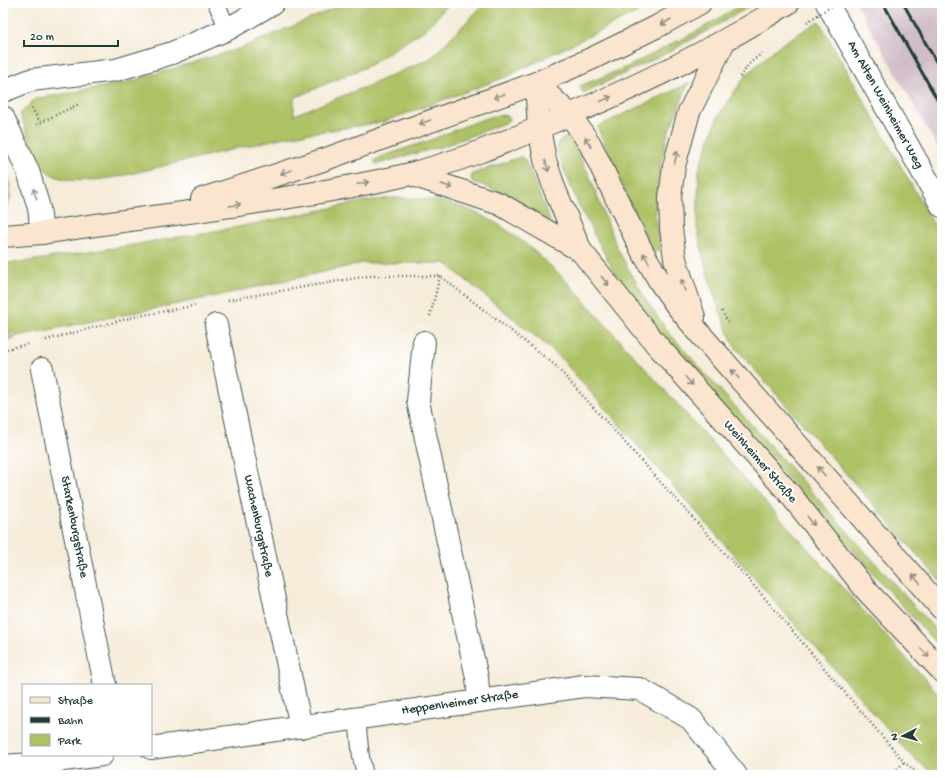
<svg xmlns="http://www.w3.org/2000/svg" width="945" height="778" font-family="'Gochi Hand',sans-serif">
	<rect width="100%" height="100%" fill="#fff"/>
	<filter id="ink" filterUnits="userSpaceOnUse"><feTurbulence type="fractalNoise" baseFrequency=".025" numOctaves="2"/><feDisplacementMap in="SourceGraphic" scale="8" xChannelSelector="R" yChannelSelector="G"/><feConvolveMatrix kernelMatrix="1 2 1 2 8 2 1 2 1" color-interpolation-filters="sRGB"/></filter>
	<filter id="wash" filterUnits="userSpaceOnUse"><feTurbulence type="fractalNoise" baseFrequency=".012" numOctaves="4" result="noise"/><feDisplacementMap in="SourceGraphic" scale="16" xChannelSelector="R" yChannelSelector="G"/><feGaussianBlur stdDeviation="0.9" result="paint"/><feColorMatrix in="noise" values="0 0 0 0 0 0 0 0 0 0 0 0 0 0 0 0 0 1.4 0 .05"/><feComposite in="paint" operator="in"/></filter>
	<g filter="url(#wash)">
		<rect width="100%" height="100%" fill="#f6ecda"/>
		<path fill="#d1bdc8" d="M 856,3 L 942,3 L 942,155 Z"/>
		<path fill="#adc165" stroke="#667f4c" d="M 343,3 L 450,3 L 427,28 L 368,66 L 294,98 L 294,115 L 365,87 L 431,58 L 485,3 L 656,3 L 506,77 L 383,122 L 285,137 L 117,177 C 89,181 52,188 36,158 C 30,144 26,129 20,114 L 35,99 L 125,83 L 241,48 L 328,11 Z
			M 744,3 L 756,3 L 671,51 L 583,93 L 580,86 L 629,66 L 699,30 Z
			M 819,21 L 942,239 L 942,583 L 734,346 L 716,301 L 706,269 L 697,228 L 699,169 L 718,116 L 746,75 L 777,47 Z
			M 689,83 L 668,133 L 659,172 L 655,220 L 661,249 L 652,253 L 597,127 Z
			M 504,115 L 508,116 L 509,119 L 507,122 L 447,145 L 377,164 L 374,162 L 375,160 L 383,156 L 428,141 L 470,124 L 489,117 Z
			M 569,136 L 589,175 L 617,248 L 645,299 L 669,333 L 942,637 L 942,650 L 698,379 L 651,324 L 612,268 L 577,202 L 557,152 L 559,141 Z
			M 520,157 L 523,158 L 525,160 L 550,220 L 550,222 C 525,206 501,190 472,182 L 471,178 L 473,174 Z
			M 3,162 C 9,171 14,195 8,205 C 8,206 3,209 3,210 Z
			M 392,198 C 407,198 423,198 438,201 C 492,210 533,248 570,285 L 942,698 L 942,775 L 935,775 L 911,756 L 557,354 L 445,263 L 363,263 L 212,297 L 18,336 L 3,328 L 3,263 L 22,262 L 120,247 L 238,227 L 366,201 Z
			M 3,330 L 16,338 L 3,341 Z"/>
	</g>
	<g filter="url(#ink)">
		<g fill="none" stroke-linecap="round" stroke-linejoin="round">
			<g stroke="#3f574d" stroke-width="18">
				<path id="lane" d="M 216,3 L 228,29
					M 357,719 L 361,757 L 365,775"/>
			</g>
			<g stroke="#3f574d" stroke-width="24">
				<path id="street" d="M 827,3 L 942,206
					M 3,91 L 31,80 L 116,70 L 172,53 L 228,29 L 273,3
					M 3,117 L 28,171 L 39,208 L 42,233
					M 216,325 L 301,727
					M 424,342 L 418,401 L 477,678 L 479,700
					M 42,369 L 105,685
					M 151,748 L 584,686 L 640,689 L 691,719 L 736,775
					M 3,766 L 32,764 L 102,755"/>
			</g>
			<g stroke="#3f574d" stroke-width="24">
				<path id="secondary" d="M 536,83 L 539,128 L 545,160 L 555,190 L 581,251 L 656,344 L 789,493 L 866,590 L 942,671
					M 536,83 L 570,115 L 590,144 L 641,249 L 660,282 L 677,306 L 701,335 L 942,609
					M 410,174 L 500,204 L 581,251
					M 202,199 L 323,160 L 536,83 L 593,58 L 658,26 L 700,3
					M 3,236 L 42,233 C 131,219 220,209 309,194 C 342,188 377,182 410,174 C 457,162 503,143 548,124 C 631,90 712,51 788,3
					M 694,317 L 675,259 L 671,228 L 670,197 L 674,166 L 689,112 L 724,42"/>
			</g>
			<path stroke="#3f574d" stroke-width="2.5" stroke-dasharray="1 3" stroke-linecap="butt" d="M 740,77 L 749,64 L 762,53
				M 32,108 L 40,122
				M 37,124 L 79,104
				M 228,300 L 368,276 L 440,276 L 555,365 L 756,588 L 904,762 L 920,775
				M 722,311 L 728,322
				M 430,316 L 440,276
				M 42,341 L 134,317 L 197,305
				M 3,350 L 28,344
				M 892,775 L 904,762"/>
			<use href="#lane" stroke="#fff" stroke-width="16"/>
			<use href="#street" stroke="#fff" stroke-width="22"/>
			<use href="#secondary" stroke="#fbe5cf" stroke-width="22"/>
			<path stroke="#1f3d34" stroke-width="3" d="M 883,3 L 942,108
				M 903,3 L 942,72"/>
			<path stroke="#3f574d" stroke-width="2.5" stroke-dasharray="1 3" stroke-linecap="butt" d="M 807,22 L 836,3"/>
		</g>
		<defs><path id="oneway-shaft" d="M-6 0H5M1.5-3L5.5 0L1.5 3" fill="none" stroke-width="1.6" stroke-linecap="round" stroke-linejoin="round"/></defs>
		<g stroke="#8d9182">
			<use href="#oneway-shaft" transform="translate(666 22) rotate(150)"/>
			<use href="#oneway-shaft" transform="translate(499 96) rotate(161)"/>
			<use href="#oneway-shaft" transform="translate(606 99) rotate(-24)"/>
			<use href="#oneway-shaft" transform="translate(425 122) rotate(160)"/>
			<use href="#oneway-shaft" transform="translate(588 142) rotate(-122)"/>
			<use href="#oneway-shaft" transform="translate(676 157) rotate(-76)"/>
			<use href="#oneway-shaft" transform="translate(547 166) rotate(73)"/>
			<use href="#oneway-shaft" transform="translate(286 172) rotate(162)"/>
			<use href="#oneway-shaft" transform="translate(363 183) rotate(-12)"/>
			<use href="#oneway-shaft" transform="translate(447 186) rotate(19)"/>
			<use href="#oneway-shaft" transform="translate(235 205) rotate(-9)"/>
			<use href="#oneway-shaft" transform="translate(646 258) rotate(-121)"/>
			<use href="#oneway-shaft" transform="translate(605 281) rotate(51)"/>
			<use href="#oneway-shaft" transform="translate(683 285) rotate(-107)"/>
			<use href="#oneway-shaft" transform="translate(735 374) rotate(-131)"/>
			<use href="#oneway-shaft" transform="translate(689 381) rotate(48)"/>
			<use href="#oneway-shaft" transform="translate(821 471) rotate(-131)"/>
			<use href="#oneway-shaft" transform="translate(811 521) rotate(51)"/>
			<use href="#oneway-shaft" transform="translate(916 579) rotate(-131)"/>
			<use href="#oneway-shaft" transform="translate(925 653) rotate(47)"/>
		</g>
		<use stroke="#8f9e9a" href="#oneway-shaft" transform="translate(35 194) rotate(-107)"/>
	</g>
	<g text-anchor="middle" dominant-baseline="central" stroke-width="4" stroke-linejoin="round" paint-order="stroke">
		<g font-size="13" fill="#1f3d34" stroke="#fff">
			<text transform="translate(885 105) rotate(61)">Am Alten Weinheimer Weg</text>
			<text transform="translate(760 462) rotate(49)">Weinheimer Straße</text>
			<text transform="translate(258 526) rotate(78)">Wachenburgstraße</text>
			<text transform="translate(74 527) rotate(79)">Starkenburgstraße</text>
			<text transform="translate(460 703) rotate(-8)">Heppenheimer Straße</text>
		</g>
	</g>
	<rect width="945" height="778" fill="none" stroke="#fff" stroke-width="16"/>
	<rect x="22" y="684" width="130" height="72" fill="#ffffff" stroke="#a5b1ae"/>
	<rect x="30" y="697" width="20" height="6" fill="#fbe5cf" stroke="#a5b1ae"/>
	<text x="58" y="704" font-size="12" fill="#1f3d34">Straße</text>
	<rect x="30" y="717" width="20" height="6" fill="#1f3d34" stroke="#a5b1ae"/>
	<text x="58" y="724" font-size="12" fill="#1f3d34">Bahn</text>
	<rect x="30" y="734" width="20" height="12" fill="#adc165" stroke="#a5b1ae"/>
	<text x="58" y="744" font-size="12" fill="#1f3d34">Park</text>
	<g transform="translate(903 736) rotate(264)" stroke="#ffffff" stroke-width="3" paint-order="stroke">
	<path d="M0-3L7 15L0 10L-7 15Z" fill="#1f3d34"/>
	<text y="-6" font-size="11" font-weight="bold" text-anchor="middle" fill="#1f3d34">N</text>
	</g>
	<path d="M24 40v6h94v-6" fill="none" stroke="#1f3d34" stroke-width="2"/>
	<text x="30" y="40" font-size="12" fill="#1f3d34" stroke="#ffffff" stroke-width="3" paint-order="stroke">20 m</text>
</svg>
